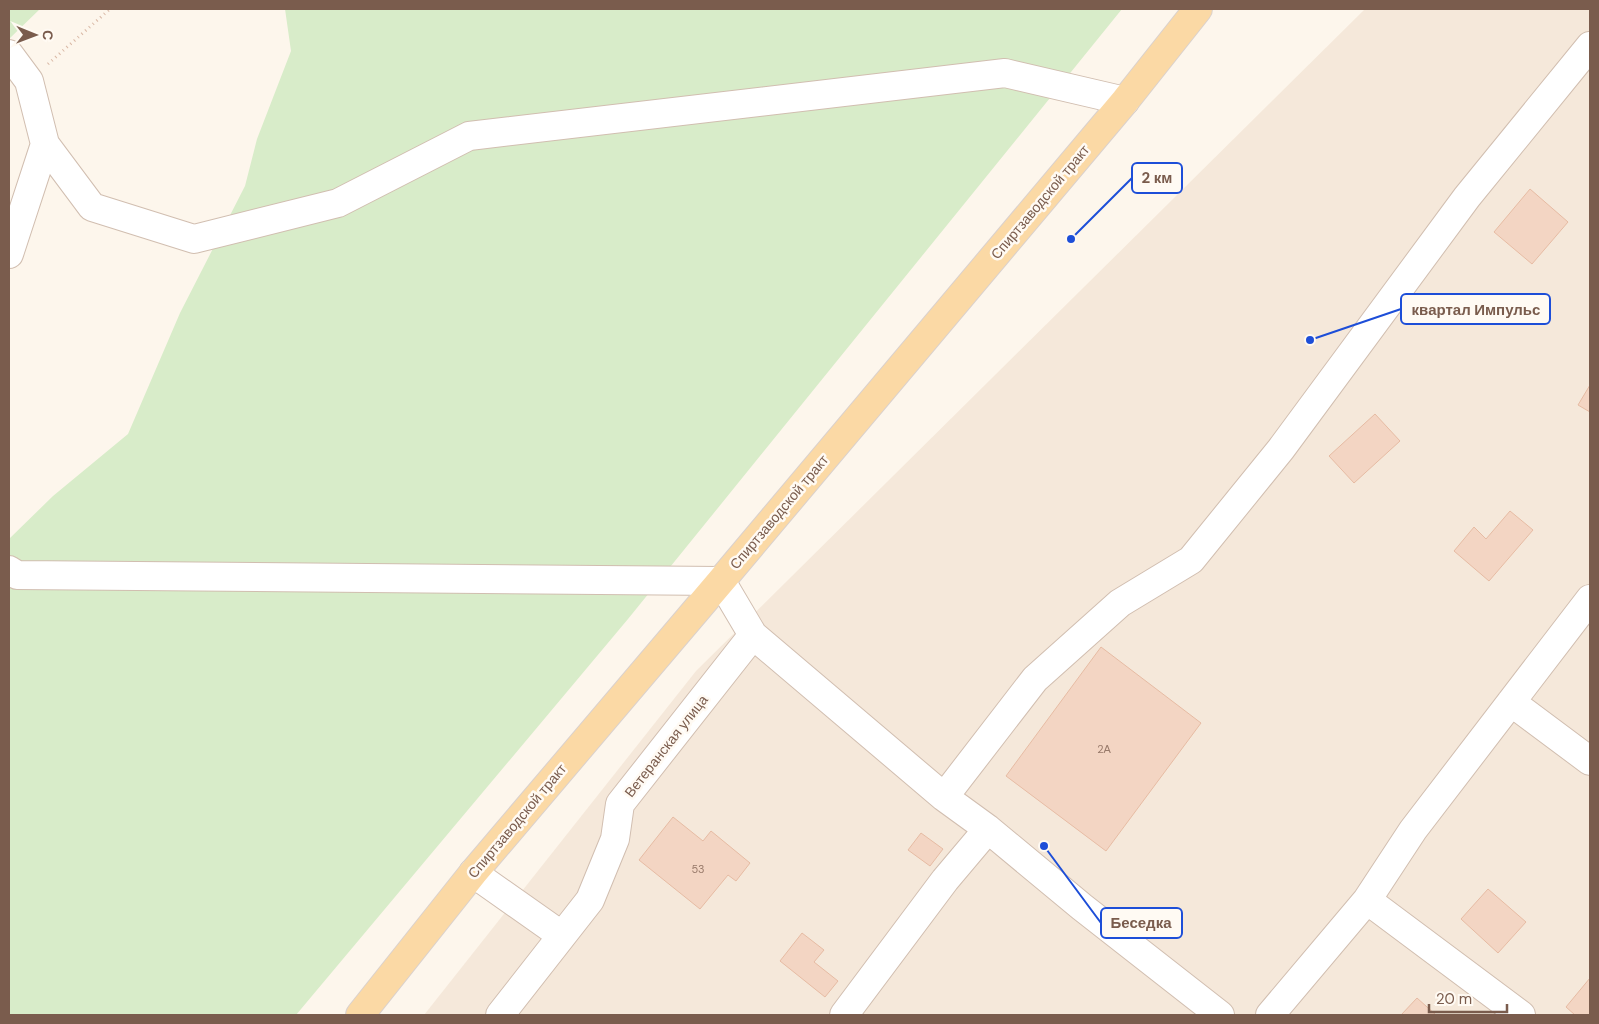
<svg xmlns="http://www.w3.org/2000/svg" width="1599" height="1024" font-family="'DM Sans',sans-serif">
	<rect width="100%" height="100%" fill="#fdf6ec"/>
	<path fill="#f5e8da" d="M 1365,9 L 1590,9 L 1590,1015 L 424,1015 L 696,671 Z"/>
	<path fill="#d8ecc9" d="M 9,9 L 40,9 L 9,39 Z
		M 285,9 L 1122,9 L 628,619 L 296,1015 L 9,1015 L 9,539 L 53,496 L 128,434 L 180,313 L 245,186 L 257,139 L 291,51 Z"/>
	<path fill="#f3d5c3" stroke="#e6bba3" d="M 1530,189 L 1568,222 L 1532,264 L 1494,232 Z
		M 1590,385 L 1590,412 L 1578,405 Z
		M 1375,414 L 1400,441 L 1354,483 L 1329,456 Z
		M 1510,511 L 1533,530 L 1489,581 L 1454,551 L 1474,527 L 1486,539 Z
		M 1101,647 L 1201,723 L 1106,851 L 1006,776 Z
		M 673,817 L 703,841 L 711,831 L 750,863 L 736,881 L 728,875 L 700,909 L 639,860 Z
		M 921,833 L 943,849 L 930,866 L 908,850 Z
		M 1488,889 L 1526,922 L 1498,953 L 1461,919 Z
		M 802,933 L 824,950 L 814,962 L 838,981 L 825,997 L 780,961 Z
		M 1590,978 L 1590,1015 L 1575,1015 L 1566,1007 Z
		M 1417,998 L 1436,1015 L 1401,1015 Z"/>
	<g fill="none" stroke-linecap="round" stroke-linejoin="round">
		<g stroke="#d1beb0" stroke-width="30">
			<path id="minor" d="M 9,54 L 29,81 L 45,144 L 9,254
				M 45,144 L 92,207 L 194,239 L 338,203 L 469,136 L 1005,73 L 1125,101
				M 9,570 L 17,575 L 721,581 L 753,635 L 944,797 L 988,829 L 1082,907 L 1220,1015
				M 1511,702 L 1590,761
				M 944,797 L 1035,679 L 1120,603 L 1191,560 L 1281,449 L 1467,197 L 1590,46
				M 473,873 L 561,935
				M 1367,900 L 1521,1015
				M 500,1015 L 590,900 L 615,839 L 620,804 L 753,635
				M 844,1015 L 945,880 L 988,829
				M 1270,1015 L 1367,900 L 1413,830 L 1590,599"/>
		</g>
		<g stroke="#dad1cd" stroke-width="30">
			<path id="major" d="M 360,1015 L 473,873 L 721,581 L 1125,101 L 1198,9"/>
		</g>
		<path stroke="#d9b8a5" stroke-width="3" stroke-dasharray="1 4" stroke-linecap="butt" d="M 48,64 L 110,9"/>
		<use href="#minor" stroke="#fff" stroke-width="28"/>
		<use href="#major" stroke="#fbd9a5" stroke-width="28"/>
	</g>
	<g text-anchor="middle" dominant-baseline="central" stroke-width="5" stroke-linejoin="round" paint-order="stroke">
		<g font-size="11" fill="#987a6a">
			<text x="1104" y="749">2А</text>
			<text x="698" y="869">53</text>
		</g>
		<g font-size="14" fill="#7a5c4d" stroke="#fffaf3">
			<text transform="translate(1040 202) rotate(-50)">Спиртзаводской тракт</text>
			<text transform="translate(779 512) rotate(-50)">Спиртзаводской тракт</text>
			<text transform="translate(666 746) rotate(-52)">Ветеранская улица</text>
			<text transform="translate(517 821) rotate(-50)">Спиртзаводской тракт</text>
		</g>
	</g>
	<path fill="none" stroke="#1d4ed8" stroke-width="2" d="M1071 239L1132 178M1310 340L1401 309M1044 846L1101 923"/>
	<g fill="#1d4ed8" stroke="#fffaf3" stroke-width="2">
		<circle cx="1071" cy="239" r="5"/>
		<circle cx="1310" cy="340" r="5"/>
		<circle cx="1044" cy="846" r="5"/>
	</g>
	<g fill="#fffaf3" stroke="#1d4ed8" stroke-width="2">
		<rect x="1132" y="163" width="50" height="30" rx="5"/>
		<rect x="1401" y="294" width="149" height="30" rx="5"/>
		<rect x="1101" y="908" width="81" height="30" rx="5"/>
	</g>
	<g font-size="15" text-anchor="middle" font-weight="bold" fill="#7a5c4d">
		<text x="1157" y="183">2 км</text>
		<text x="1476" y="315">квартал Импульс</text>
		<text x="1141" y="928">Беседка</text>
	</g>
	<rect width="1599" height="1024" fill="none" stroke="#7a5c4d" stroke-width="20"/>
	<g transform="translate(35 35) rotate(91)" stroke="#fffaf3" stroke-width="4" paint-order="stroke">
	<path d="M0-4L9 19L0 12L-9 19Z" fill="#7a5c4d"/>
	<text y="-8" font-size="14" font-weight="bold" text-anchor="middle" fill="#7a5c4d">С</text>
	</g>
	<path d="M1429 1004v8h78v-8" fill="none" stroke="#7a5c4d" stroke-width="2.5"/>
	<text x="1436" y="1004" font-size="15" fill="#7a5c4d" stroke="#fffaf3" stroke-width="4" paint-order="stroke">20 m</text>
</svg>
